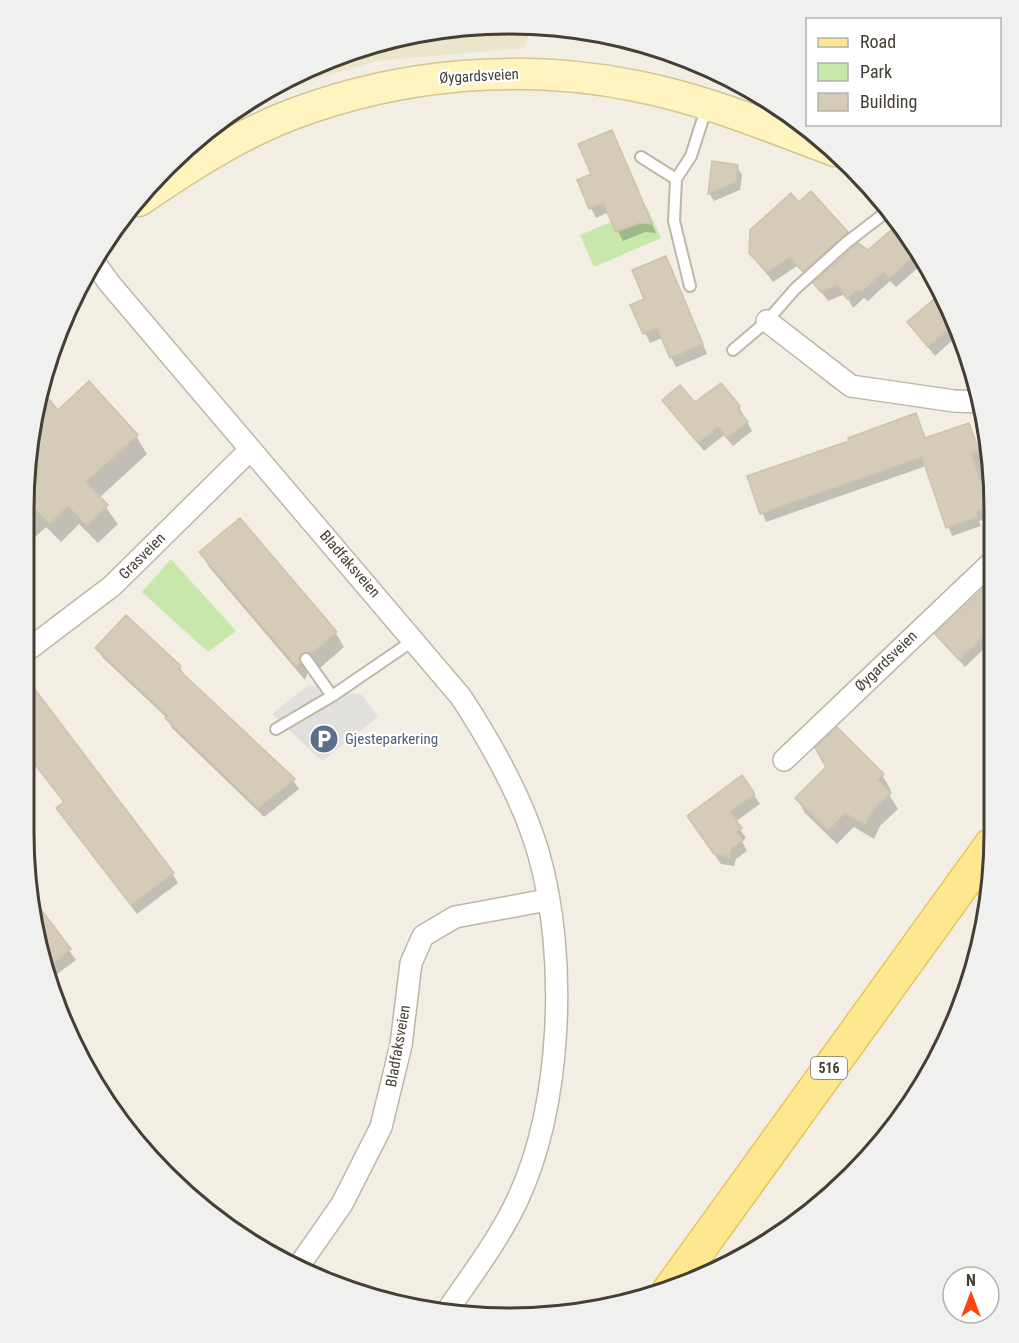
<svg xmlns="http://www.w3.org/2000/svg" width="1019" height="1343" font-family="'Roboto Condensed',sans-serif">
	<rect width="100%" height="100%" fill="#f2eee3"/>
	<path fill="#ebe5cc" d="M 510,24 L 532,26 L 524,48 L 377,61 L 277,90 L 238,107 L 324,61 L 415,33 Z"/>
	<path fill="#c7e7ab" d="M 647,207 L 661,238 L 594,267 L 580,235 Z
		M 171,559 L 236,631 L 208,652 L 142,592 Z"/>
	<path fill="#e2e0dc" d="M 446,30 L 448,37 L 313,67 L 324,61 L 415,33 Z
		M 309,685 L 362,695 L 378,717 L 322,761 L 272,714 Z"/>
	<path fill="#0003" d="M 617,142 L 656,233 L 645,232 L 623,241 L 609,212 L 596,218 L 591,208 L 593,175 Z
		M 737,166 L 742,175 L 740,190 L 714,201 L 709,193 Z
		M 799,204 L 847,233 L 852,243 L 810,280 L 797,266 L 773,282 L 751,253 Z
		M 890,232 L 919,267 L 896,287 L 890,281 L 868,301 L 864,298 L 853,308 L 845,294 L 828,301 L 815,283 L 869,252 Z
		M 671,267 L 707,354 L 676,367 L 662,338 L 650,343 L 632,306 L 646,300 Z
		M 941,296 L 961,336 L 959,334 L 935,356 L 909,323 Z
		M 39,391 L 58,412 L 136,436 L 147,454 L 99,498 L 118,524 L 98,543 L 79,524 L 61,542 L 46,527 L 32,540 L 25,533 L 25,478 Z
		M 664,401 L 739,407 L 752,431 L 733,446 L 724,435 L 704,451 Z
		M 916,415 L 926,439 L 969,425 L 980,452 L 991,452 L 991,491 L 985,491 L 991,517 L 979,521 L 981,526 L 952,536 L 926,466 L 766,522 L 749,477 L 851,442 Z
		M 201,552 L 335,632 L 344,647 L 320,668 L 309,668 L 305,680 L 209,567 Z
		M 991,597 L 991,642 L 965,667 L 937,635 Z
		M 97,648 L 180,667 L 186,678 L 293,780 L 299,789 L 264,817 L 172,728 L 167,718 L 103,658 Z
		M 24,750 L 172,873 L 178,883 L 137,914 L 64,818 L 65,804 Z
		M 882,775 L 891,790 L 888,793 L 898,809 L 880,826 L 874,839 L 854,827 L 837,844 L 805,813 L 797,798 Z
		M 742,777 L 760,804 L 735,822 L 746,838 L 742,841 L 747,851 L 736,859 L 734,866 L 721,864 L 695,826 Z
		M 33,900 L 76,960 L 49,980 L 41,959 Z"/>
	<path fill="#d4cbb8" stroke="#cec3ac" stroke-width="1.5" d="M 612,130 L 635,183 L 652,224 L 639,223 L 616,232 L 603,203 L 589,209 L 577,180 L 591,174 L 578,144 Z
		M 712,161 L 738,165 L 736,182 L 708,194 Z
		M 811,191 L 848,232 L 803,272 L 790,257 L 767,273 L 749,253 L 750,230 L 791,193 L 799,202 Z
		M 891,230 L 914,256 L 889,279 L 884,272 L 861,292 L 858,289 L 847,299 L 838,285 L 821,292 L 813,283 L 858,243 L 868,250 Z
		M 666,256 L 703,344 L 670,358 L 657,328 L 643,334 L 630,305 L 644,299 L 632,270 Z
		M 940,294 L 955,324 L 928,347 L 907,322 Z
		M 89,381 L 138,435 L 86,482 L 108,505 L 87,526 L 68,506 L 50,524 L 25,500 L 25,478 L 40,389 L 58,410 Z
		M 721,383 L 740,406 L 738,410 L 748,422 L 727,438 L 718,427 L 698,443 L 662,400 L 680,385 L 695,402 Z
		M 916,413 L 925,438 L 969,423 L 979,450 L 971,453 L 990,507 L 976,512 L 978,517 L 946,528 L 922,457 L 760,514 L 747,476 L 849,441 L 848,438 Z
		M 240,518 L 337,632 L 311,654 L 301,653 L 300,663 L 296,666 L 199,552 Z
		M 984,588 L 991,595 L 991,630 L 959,660 L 935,634 Z
		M 126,615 L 181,666 L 178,669 L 295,779 L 258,808 L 165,718 L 168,716 L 95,648 Z
		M 24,675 L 174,873 L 131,905 L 56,808 L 64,802 L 24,750 Z
		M 837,727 L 884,774 L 878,780 L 891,793 L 872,811 L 865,825 L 845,813 L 828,831 L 795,798 L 826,767 L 815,748 Z
		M 742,775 L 755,794 L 730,812 L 742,828 L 737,832 L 743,840 L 731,849 L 729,857 L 714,854 L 687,816 Z
		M 33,899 L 71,949 L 45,970 L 41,959 Z"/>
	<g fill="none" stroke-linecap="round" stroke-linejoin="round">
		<g stroke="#bdb7a6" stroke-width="14">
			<path id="lane" d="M 641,157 L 676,179 L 691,156 L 707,106
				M 676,179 L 674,221 L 690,286
				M 733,350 L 767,321 L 795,289 L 846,243 L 881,216
				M 306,659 L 332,696
				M 276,729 L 332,696 L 414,640"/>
		</g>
		<g stroke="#bdb7a6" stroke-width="24">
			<path id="street" d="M 94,262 L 110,284 L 461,697 C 493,746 523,799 539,855 C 568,958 562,1107 516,1203 C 497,1242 471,1276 447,1311
				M 767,321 L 851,386 L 954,401 L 980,402
				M 25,652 L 112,586 L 250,450
				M 784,760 L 991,563
				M 298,1267 L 342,1204 L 381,1127 L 401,1045 L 411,963 L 423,936 L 455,917 L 547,900"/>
		</g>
		<g stroke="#d3c692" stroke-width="33">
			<path id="secondary" d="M 139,201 C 187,168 238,135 293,114 C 402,73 522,63 636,86 C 704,99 770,127 835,151"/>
		</g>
		<g stroke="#e5c65e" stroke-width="36">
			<path id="primary" d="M 669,1291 L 991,845"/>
		</g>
		<use href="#lane" stroke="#fff" stroke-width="10"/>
		<use href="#street" stroke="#fff" stroke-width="21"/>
		<use href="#secondary" stroke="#fff4c0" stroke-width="30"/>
		<use href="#primary" stroke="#ffe78f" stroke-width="33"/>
	</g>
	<defs>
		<g id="parking-disc" transform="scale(1.5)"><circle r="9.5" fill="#5c6f8a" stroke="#fff"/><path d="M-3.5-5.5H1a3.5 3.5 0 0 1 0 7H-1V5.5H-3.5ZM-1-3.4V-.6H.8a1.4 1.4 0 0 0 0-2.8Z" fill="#fff"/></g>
	</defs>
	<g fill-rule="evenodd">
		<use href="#parking-disc" x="324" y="739"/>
	</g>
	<g text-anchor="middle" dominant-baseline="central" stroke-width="4.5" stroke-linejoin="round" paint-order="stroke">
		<rect fill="#fff" stroke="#7c7870" stroke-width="1.5" x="811" y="1057" width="36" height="22" rx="4.5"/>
		<g font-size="14" font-weight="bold" fill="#443e33">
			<text x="829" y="1068">516</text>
		</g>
		<g font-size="15" fill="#443e33" stroke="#fff">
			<text transform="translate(479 76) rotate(-3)">Øygardsveien</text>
			<text transform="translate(142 556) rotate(-45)">Grasveien</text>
			<text transform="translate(350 564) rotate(49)">Bladfaksveien</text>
			<text transform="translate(886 661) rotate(-44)">Øygardsveien</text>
			<text transform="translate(398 1046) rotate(-80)">Bladfaksveien</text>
		</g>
		<g font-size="15" fill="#4e5e75" stroke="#fff" text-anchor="start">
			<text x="345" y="739">Gjesteparkering</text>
		</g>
	</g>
	<path d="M0 0H1019V1343H0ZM509 34H509A475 475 0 0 1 984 509V833A475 475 0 0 1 509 1308H509A475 475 0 0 1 34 833V509A475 475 0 0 1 509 34Z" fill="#f0f0ef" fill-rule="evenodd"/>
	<path fill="none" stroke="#443e33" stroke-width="3" d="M509 34H509A475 475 0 0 1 984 509V833A475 475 0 0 1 509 1308H509A475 475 0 0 1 34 833V509A475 475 0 0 1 509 34Z"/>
	<rect x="806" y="18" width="195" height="108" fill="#ffffff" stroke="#b4b2ad" stroke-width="1.5"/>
	<rect x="818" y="38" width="30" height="9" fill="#ffe78f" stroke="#b4b2ad" stroke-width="1.5"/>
	<text x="860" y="48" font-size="18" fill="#443e33">Road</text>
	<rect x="818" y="63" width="30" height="18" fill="#c7e7ab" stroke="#b4b2ad" stroke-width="1.5"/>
	<text x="860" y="78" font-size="18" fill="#443e33">Park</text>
	<rect x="818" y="93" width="30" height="18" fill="#d4cbb8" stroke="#b4b2ad" stroke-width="1.5"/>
	<text x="860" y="108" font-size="18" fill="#443e33">Building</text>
	<g transform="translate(971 1295)"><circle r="28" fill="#ffffff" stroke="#b4b2ad" stroke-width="1.5"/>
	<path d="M0-4.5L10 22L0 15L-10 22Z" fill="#fd440f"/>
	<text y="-9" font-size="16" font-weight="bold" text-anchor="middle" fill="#443e33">N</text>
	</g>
</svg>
